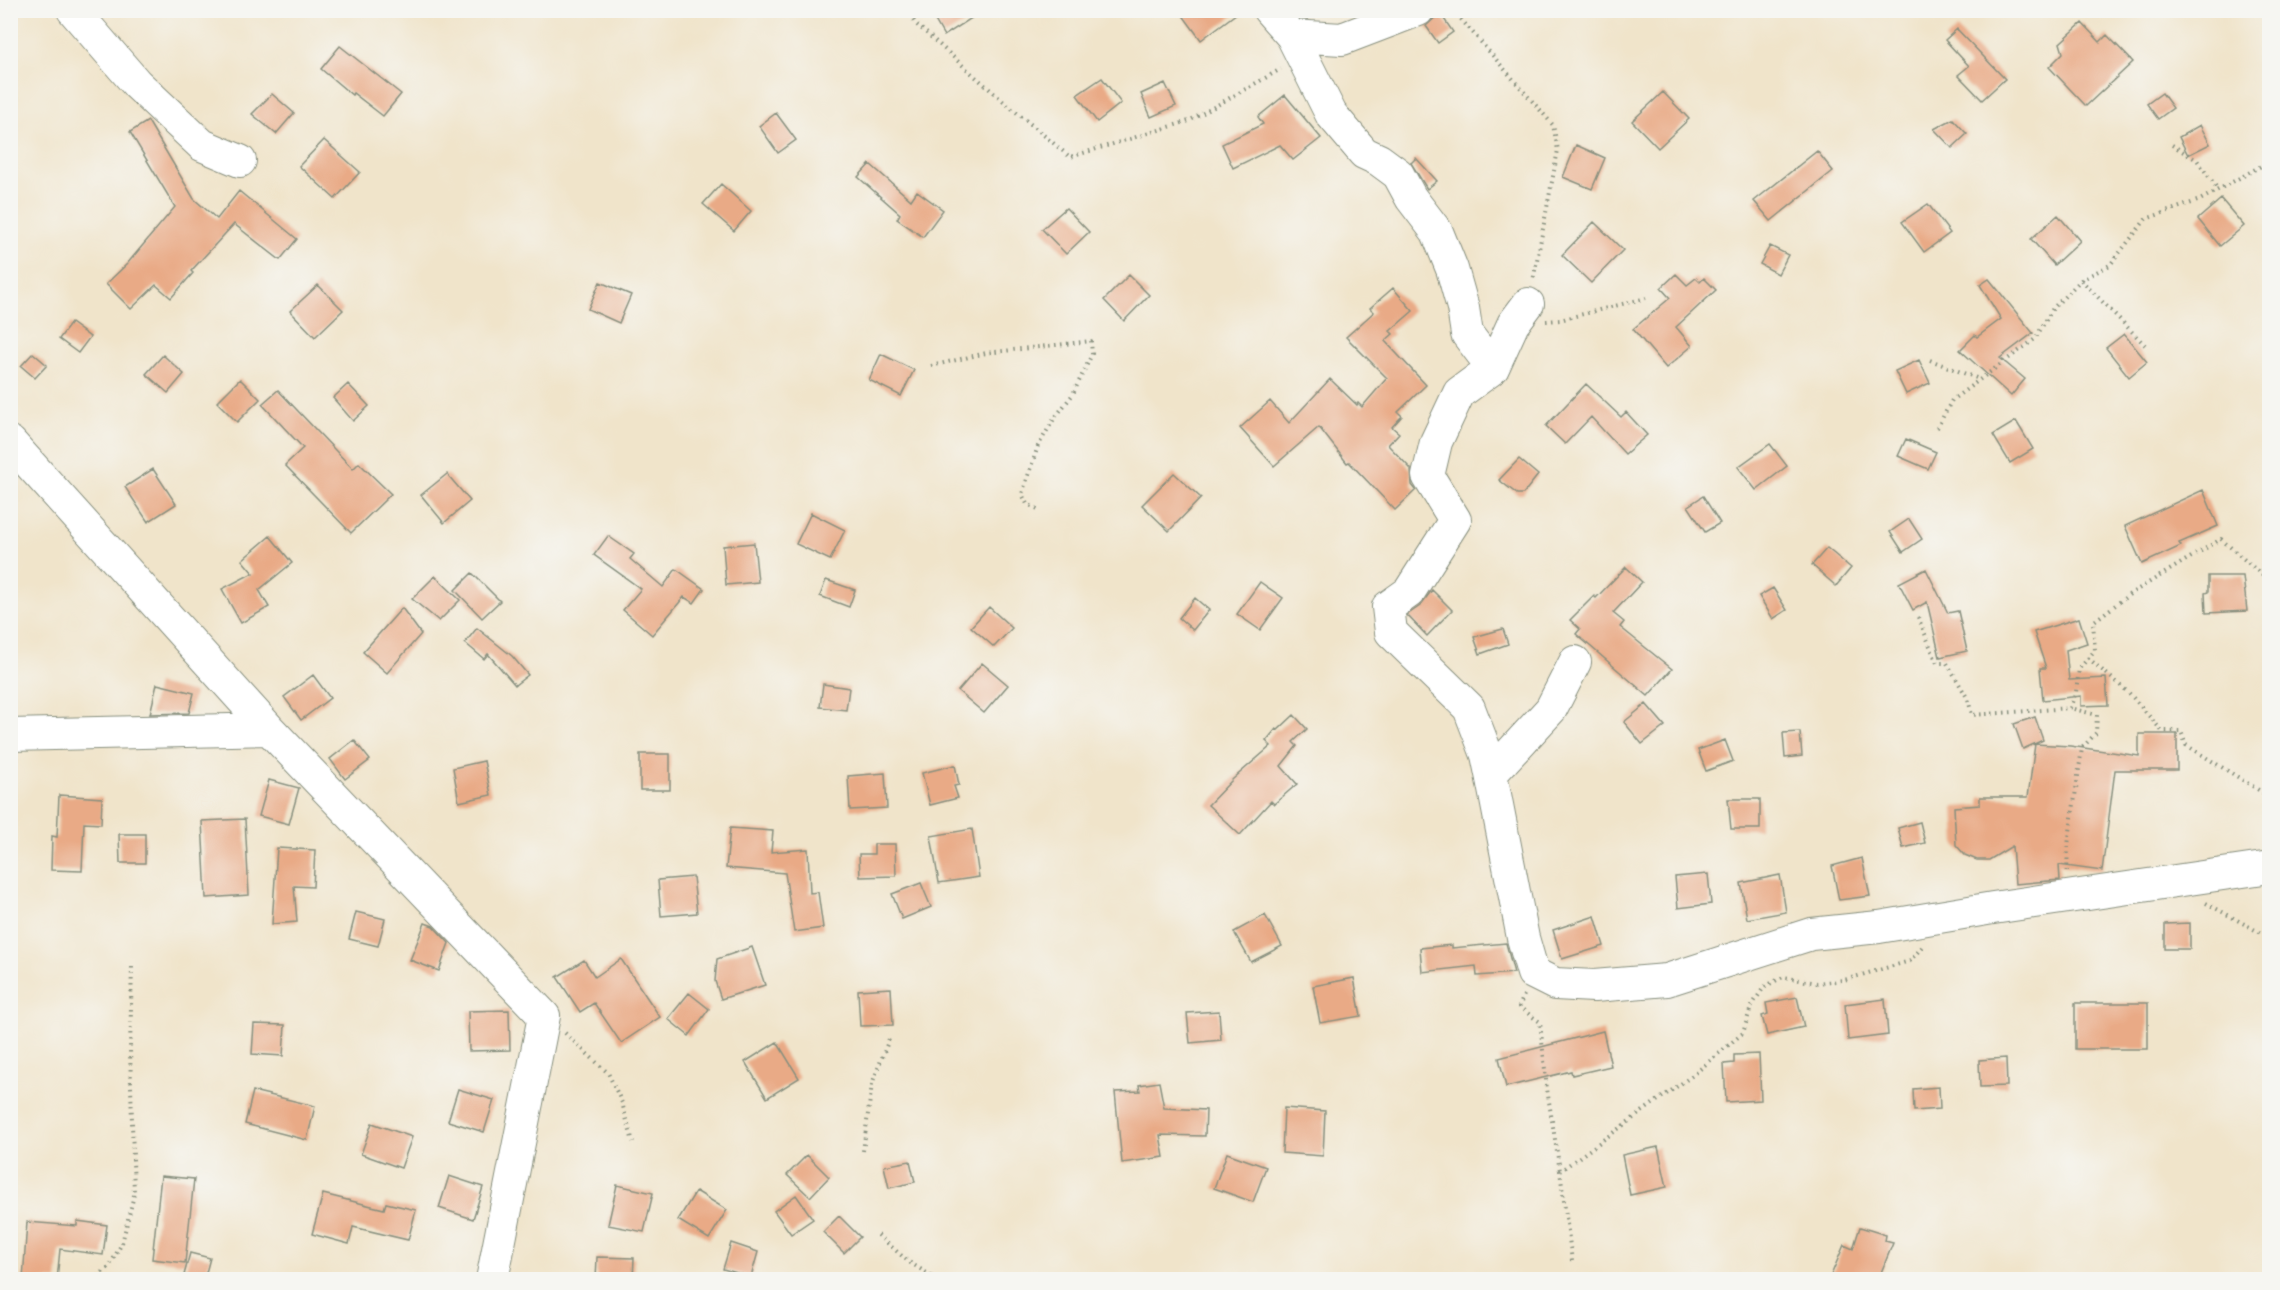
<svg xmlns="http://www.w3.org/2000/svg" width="2280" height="1290" font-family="'Gentium Book Plus',serif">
	<rect width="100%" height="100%" fill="#f6f6f2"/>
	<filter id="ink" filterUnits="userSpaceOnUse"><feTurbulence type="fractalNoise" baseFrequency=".0167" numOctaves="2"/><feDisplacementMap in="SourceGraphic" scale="12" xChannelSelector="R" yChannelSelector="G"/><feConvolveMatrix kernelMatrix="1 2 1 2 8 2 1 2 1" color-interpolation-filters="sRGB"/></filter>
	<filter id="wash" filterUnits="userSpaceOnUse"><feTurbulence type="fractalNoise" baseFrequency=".008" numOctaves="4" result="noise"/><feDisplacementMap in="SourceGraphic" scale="24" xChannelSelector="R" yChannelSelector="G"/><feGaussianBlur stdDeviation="1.35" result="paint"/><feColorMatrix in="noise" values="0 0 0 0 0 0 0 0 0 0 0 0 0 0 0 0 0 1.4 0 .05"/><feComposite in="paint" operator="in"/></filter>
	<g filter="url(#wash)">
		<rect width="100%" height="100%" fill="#f0e4ca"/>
		<g id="blocks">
			<path fill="#e9aa86" d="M 929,10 L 984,10 L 944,36 Z
				M 1179,10 L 1241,10 L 1201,40 Z
				M 1440,13 L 1453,32 L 1438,43 L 1426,26 Z
				M 2082,23 L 2100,42 L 2107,35 L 2133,62 L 2086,106 L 2049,67 L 2063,53 L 2060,43 Z
				M 1957,29 L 2005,79 L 1982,100 L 1958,75 L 1969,66 L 1945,40 Z
				M 340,46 L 401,94 L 383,116 L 353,93 L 352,95 L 321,69 Z
				M 1102,78 L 1121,103 L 1097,122 L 1077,95 Z
				M 1165,83 L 1176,106 L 1151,117 L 1141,94 Z
				M 1663,92 L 1689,119 L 1658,148 L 1632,121 Z
				M 2162,93 L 2173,108 L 2158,119 L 2147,104 Z
				M 272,94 L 294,113 L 276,134 L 252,114 Z
				M 1285,95 L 1321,138 L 1293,160 L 1280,145 L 1233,168 L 1222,144 L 1263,124 L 1258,117 Z
				M 776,113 L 796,140 L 778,153 L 759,126 Z
				M 1953,119 L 1967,134 L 1952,148 L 1934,129 Z
				M 148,121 L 194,199 L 217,219 L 239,191 L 297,239 L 280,260 L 234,224 L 191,271 L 193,273 L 171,298 L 156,285 L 131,309 L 106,284 L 127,264 L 175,207 L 130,132 Z
				M 2200,125 L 2210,144 L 2188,155 L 2179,137 Z
				M 324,140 L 360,172 L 335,199 L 299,166 Z
				M 1576,145 L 1605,158 L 1592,189 L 1563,177 Z
				M 1817,151 L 1833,171 L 1771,221 L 1754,201 Z
				M 1416,158 L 1437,181 L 1427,189 L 1411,163 Z
				M 870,164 L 911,200 L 917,191 L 943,210 L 923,237 L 897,219 L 900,214 L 858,177 Z
				M 721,184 L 751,211 L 734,231 L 703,204 Z
				M 2221,199 L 2244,226 L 2220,246 L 2198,219 Z
				M 1928,204 L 1950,233 L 1924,252 L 1902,222 Z
				M 1066,208 L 1089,232 L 1066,254 L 1042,229 Z
				M 2058,215 L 2080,241 L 2054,265 L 2031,239 Z
				M 1594,222 L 1623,250 L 1591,283 L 1562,255 Z
				M 1770,246 L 1788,255 L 1778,274 L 1760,264 Z
				M 1676,274 L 1687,285 L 1696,278 L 1700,282 L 1704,278 L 1716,290 L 1676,327 L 1692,346 L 1666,368 L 1633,329 L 1670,298 L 1661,288 Z
				M 1129,275 L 1149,295 L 1124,321 L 1104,300 Z
				M 1989,279 L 2033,333 L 2000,358 L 2025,379 L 2011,396 L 1960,350 L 1975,335 L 1977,337 L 2001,319 L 1980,285 Z
				M 600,282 L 631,295 L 619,323 L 588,309 Z
				M 318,285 L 343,310 L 315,337 L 290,311 Z
				M 1393,288 L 1413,311 L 1390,331 L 1393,334 L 1385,341 L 1426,385 L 1398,412 L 1402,416 L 1392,427 L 1399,433 L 1388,445 L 1411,469 L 1412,485 L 1416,490 L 1395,510 L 1349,462 L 1347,463 L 1319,427 L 1274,466 L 1240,428 L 1270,401 L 1289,423 L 1330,379 L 1357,405 L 1358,403 L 1362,407 L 1387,378 L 1346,337 L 1374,312 L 1370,308 Z
				M 71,323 L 90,337 L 78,353 L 59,339 Z
				M 2124,334 L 2147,362 L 2129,377 L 2106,348 Z
				M 33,353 L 47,365 L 35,378 L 21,366 Z
				M 881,354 L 914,370 L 901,396 L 869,380 Z
				M 163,355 L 184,374 L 168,393 L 146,374 Z
				M 1919,360 L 1930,383 L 1906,394 L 1895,371 Z
				M 240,379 L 260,399 L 237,422 L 217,402 Z
				M 348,384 L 369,406 L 353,421 L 333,398 Z
				M 1586,384 L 1621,417 L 1626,412 L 1647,435 L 1625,454 L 1591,417 L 1565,444 L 1546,426 Z
				M 278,390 L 353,469 L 359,463 L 391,494 L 351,533 L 285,465 L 303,448 L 262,404 Z
				M 2016,421 L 2033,449 L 2010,463 L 1993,435 Z
				M 1906,439 L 1936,452 L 1928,469 L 1898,456 Z
				M 1770,444 L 1787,466 L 1756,490 L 1738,467 Z
				M 1519,459 L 1538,475 L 1523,494 L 1517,494 L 1499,480 Z
				M 153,469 L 176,504 L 148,522 L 125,487 Z
				M 1174,473 L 1201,498 L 1169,531 L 1142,505 Z
				M 447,474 L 470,501 L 444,523 L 421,495 Z
				M 2203,490 L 2218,526 L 2179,543 L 2181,546 L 2142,564 L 2125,526 Z
				M 1703,496 L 1720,523 L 1705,532 L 1688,506 Z
				M 811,513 L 845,530 L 830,560 L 796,544 Z
				M 1909,519 L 1922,539 L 1903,552 L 1890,532 Z
				M 270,536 L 292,563 L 259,590 L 269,607 L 241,623 L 222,589 L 253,573 L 242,560 Z
				M 608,536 L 634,554 L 630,559 L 663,587 L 676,569 L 704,589 L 694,603 L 684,597 L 652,635 L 623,610 L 641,589 L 594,555 Z
				M 754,543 L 758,582 L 726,585 L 723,546 Z
				M 1827,548 L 1851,568 L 1836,586 L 1812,565 Z
				M 1626,567 L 1642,582 L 1613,613 L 1624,622 L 1620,627 L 1672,669 L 1648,696 L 1576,634 L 1580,629 L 1570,620 L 1594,596 L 1596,598 Z
				M 1926,569 L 1948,613 L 1958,611 L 1967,651 L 1940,657 L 1927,602 L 1913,610 L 1899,583 Z
				M 472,573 L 500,601 L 482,618 L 455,590 Z
				M 435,576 L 460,600 L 439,621 L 412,599 Z
				M 2208,576 L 2243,576 L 2247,611 L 2206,613 L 2205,593 L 2208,592 Z
				M 826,580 L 855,590 L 849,607 L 820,596 Z
				M 1260,582 L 1283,598 L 1260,630 L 1237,614 Z
				M 1773,588 L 1787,610 L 1773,619 L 1759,596 Z
				M 1432,590 L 1452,610 L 1427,636 L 1407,615 L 1420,606 Z
				M 1195,598 L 1209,610 L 1193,630 L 1179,618 Z
				M 989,607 L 1012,628 L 994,647 L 971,627 Z
				M 402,608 L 421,634 L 387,673 L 363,652 Z
				M 2079,618 L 2087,643 L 2066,650 L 2069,680 L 2106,678 L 2108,705 L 2081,706 L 2081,696 L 2043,700 L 2040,668 L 2046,668 L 2034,632 Z
				M 477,628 L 512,656 L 528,675 L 515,685 L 488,654 L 484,659 L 465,643 Z
				M 1503,629 L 1508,644 L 1480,654 L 1474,637 Z
				M 982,663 L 1008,685 L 984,713 L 958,691 Z
				M 313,675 L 330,698 L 301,720 L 284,697 Z
				M 157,684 L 194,693 L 189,713 L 150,714 Z
				M 823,684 L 849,688 L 846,710 L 820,707 Z
				M 1646,704 L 1665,726 L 1642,744 L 1624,722 Z
				M 1294,715 L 1307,729 L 1293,742 L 1297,746 L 1281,766 L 1297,784 L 1274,804 L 1271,801 L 1240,835 L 1208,805 L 1233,779 L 1271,746 L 1266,741 L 1276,729 L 1278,730 Z
				M 2035,717 L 2043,740 L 2023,749 L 2014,724 Z
				M 1800,732 L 1802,756 L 1785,758 L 1783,733 Z
				M 2139,734 L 2177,734 L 2177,770 L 2115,770 L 2102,871 L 2059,865 L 2060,880 L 2015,884 L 2012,846 L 1989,860 L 1977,860 L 1965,855 L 1956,845 L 1954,807 L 1980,805 L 1980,797 L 2028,797 L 2035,744 L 2070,746 L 2139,756 Z
				M 354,740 L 370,760 L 345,779 L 330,759 Z
				M 1725,740 L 1733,761 L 1706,771 L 1698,750 Z
				M 640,754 L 670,754 L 670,790 L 640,790 Z
				M 484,761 L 491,795 L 459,802 L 453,768 Z
				M 955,765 L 959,785 L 954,786 L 958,798 L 930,805 L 922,773 Z
				M 885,773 L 887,808 L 850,810 L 848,776 Z
				M 269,780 L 299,788 L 289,824 L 259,816 Z
				M 59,795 L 102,798 L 101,824 L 84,823 L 82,871 L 51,870 L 52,836 L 57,837 Z
				M 1728,799 L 1760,799 L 1760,829 L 1731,829 Z
				M 245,819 L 249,895 L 206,898 L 202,821 Z
				M 1920,822 L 1925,843 L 1903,848 L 1898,828 Z
				M 730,828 L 773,831 L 771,852 L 808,849 L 810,893 L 818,892 L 823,928 L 794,932 L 785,873 L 726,868 Z
				M 972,829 L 979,877 L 939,883 L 931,836 Z
				M 119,834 L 145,834 L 145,863 L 120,863 Z
				M 874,844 L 895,844 L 896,876 L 860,877 L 859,854 L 874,854 Z
				M 277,848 L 315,850 L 313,887 L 294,886 L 297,922 L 272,924 Z
				M 1862,858 L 1870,896 L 1839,900 L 1832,866 Z
				M 1708,874 L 1711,904 L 1678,908 L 1675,877 Z
				M 1780,875 L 1786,912 L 1747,919 L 1741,883 Z
				M 693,877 L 697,913 L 661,916 L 658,880 Z
				M 921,883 L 931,907 L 902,919 L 892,894 Z
				M 356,912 L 385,919 L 378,946 L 349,939 Z
				M 1265,915 L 1282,946 L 1251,962 L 1234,932 Z
				M 1595,916 L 1604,946 L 1562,959 L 1553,930 Z
				M 425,923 L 433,926 L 449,943 L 439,971 L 410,960 Z
				M 2190,923 L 2190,949 L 2165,949 L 2165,924 Z
				M 1506,943 L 1514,973 L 1477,976 L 1476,966 L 1422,972 L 1420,948 L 1452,945 L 1452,948 Z
				M 752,947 L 765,985 L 721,999 L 715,981 L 717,959 Z
				M 621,959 L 660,1017 L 621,1043 L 594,1003 L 580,1012 L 557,977 L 584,960 L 595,977 Z
				M 1354,978 L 1361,1016 L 1320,1023 L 1313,986 Z
				M 891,988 L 893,1025 L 860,1026 L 858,990 Z
				M 689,993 L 709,1009 L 689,1036 L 668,1019 Z
				M 1797,997 L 1804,1027 L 1767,1035 L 1762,1016 L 1768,1014 L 1766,1003 Z
				M 1885,999 L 1888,1035 L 1848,1040 L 1845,1004 Z
				M 2075,1003 L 2148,1003 L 2148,1049 L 2075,1049 Z
				M 509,1010 L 510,1050 L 469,1051 L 468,1011 Z
				M 1219,1011 L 1221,1040 L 1190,1043 L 1187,1013 Z
				M 254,1024 L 285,1025 L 283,1056 L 252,1054 Z
				M 1603,1031 L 1611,1066 L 1572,1075 L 1571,1071 L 1506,1087 L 1499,1058 Z
				M 777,1042 L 799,1078 L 767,1098 L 745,1062 Z
				M 1759,1054 L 1761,1100 L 1726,1102 L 1724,1064 L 1734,1063 L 1734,1055 Z
				M 2006,1058 L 2007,1086 L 1980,1087 L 1979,1060 Z
				M 1159,1082 L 1164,1108 L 1206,1110 L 1205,1136 L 1160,1135 L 1164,1157 L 1122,1163 L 1115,1092 L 1140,1091 L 1139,1085 Z
				M 1939,1087 L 1940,1109 L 1914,1111 L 1913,1089 Z
				M 458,1089 L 494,1100 L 484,1132 L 448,1121 Z
				M 253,1091 L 315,1106 L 307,1140 L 245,1124 Z
				M 1284,1108 L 1325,1111 L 1323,1156 L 1282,1153 Z
				M 372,1123 L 412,1137 L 401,1168 L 361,1154 Z
				M 1658,1147 L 1667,1187 L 1630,1195 L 1622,1155 Z
				M 1227,1153 L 1266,1167 L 1253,1202 L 1214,1188 Z
				M 807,1155 L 829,1177 L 810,1197 L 787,1175 Z
				M 910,1161 L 915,1182 L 889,1188 L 884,1166 Z
				M 161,1176 L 194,1179 L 185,1263 L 152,1259 Z
				M 449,1176 L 483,1187 L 473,1219 L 439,1208 Z
				M 617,1185 L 653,1193 L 644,1232 L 608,1225 Z
				M 696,1191 L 727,1210 L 709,1239 L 678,1220 Z
				M 323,1194 L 384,1209 L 386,1203 L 416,1210 L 408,1240 L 353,1227 L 349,1244 L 312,1234 Z
				M 796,1195 L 813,1219 L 791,1234 L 774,1211 Z
				M 839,1216 L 860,1237 L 844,1253 L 823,1232 Z
				M 77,1221 L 107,1225 L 103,1255 L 60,1249 L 57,1280 L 23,1280 L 27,1222 L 77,1226 Z
				M 1860,1227 L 1886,1235 L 1885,1241 L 1893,1243 L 1878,1280 L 1829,1280 L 1844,1245 L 1853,1249 Z
				M 731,1243 L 758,1252 L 751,1277 L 723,1269 Z
				M 190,1253 L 210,1258 L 204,1280 L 184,1275 Z
				M 597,1257 L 634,1258 L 633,1280 L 596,1280 Z"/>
		</g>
	</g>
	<g filter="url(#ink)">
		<use href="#blocks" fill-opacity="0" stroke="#88907f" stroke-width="1.5"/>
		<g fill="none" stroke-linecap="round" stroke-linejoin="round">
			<g stroke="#88907f" stroke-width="34">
				<path id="minor" d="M 73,10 L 137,84 L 202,145 L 240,161
					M 1269,10 L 1292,36 L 1331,114 L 1364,153 L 1379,160 L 1398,174 L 1411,198 L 1437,232 L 1452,269 L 1463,308 L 1467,334 L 1493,368
					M 1292,36 L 1342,39 L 1418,10
					M 1528,304 L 1513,324 L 1493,368 L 1459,393 L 1436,442 L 1428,476 L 1455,520 L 1409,592 L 1388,607 L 1391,632 L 1469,708 L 1487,755 L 1491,774 L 1523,938 L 1533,973 L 1555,984 L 1594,986 L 1667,980 L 1811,934 L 1879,927 L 1993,908 L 2270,867
					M 10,442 L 269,729 L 544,1016 L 492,1280
					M 10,735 L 269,729
					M 1491,774 L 1551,709 L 1575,662"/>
			</g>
			<path stroke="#88907f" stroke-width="4" stroke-dasharray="1.5 4.5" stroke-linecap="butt" d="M 907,10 L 916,24 L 1004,102 L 1070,157 L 1189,121 L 1281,69
				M 1453,10 L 1553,125 L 1558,150 L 1533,281
				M 2172,145 L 2197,160 L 2217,188
				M 2081,280 L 2145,345
				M 1546,321 L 1560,320 L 1646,298
				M 1930,360 L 1979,379
				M 931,366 L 986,353 L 1091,341 L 1092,354 L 1073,394 L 1054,419 L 1038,446 L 1022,494 L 1027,504 L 1038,509
				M 1937,428 L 1952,400 L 2035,339 L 2053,308 L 2081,280 L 2110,265 L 2146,219 L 2200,200 L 2270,161
				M 1918,617 L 1937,663 L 1947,663 L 1968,699 L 1972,715 L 2070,708 L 2076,692 L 2079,669 L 2095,650 L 2093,622 L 2130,594 L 2221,539 L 2270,582
				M 2088,658 L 2129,693 L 2162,731 L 2181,731 L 2186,745 L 2270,797
				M 2067,872 L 2068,845 L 2082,748 L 2096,733 L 2097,715 L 2070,708
				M 2206,903 L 2270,938
				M 1524,995 L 1519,1007 L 1540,1022 L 1547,1089 L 1560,1171
				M 565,1033 L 608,1073 L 622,1103 L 633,1142
				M 863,1151 L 872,1084 L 889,1039
				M 878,1235 L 909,1262 L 938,1280
				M 1572,1261 L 1560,1171 L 1693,1075 L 1743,1033 L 1751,1007 L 1764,987 L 1783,977 L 1817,983 L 1844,980 L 1910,961 L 1922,947
				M 93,1280 L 109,1267 L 122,1243 L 134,1195 L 130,1049 L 132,965
				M 919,1280 L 927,1274"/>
			<use href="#minor" stroke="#fff" stroke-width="32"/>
		</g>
	</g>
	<rect width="2280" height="1290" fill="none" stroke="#f6f6f2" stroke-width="36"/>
</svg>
